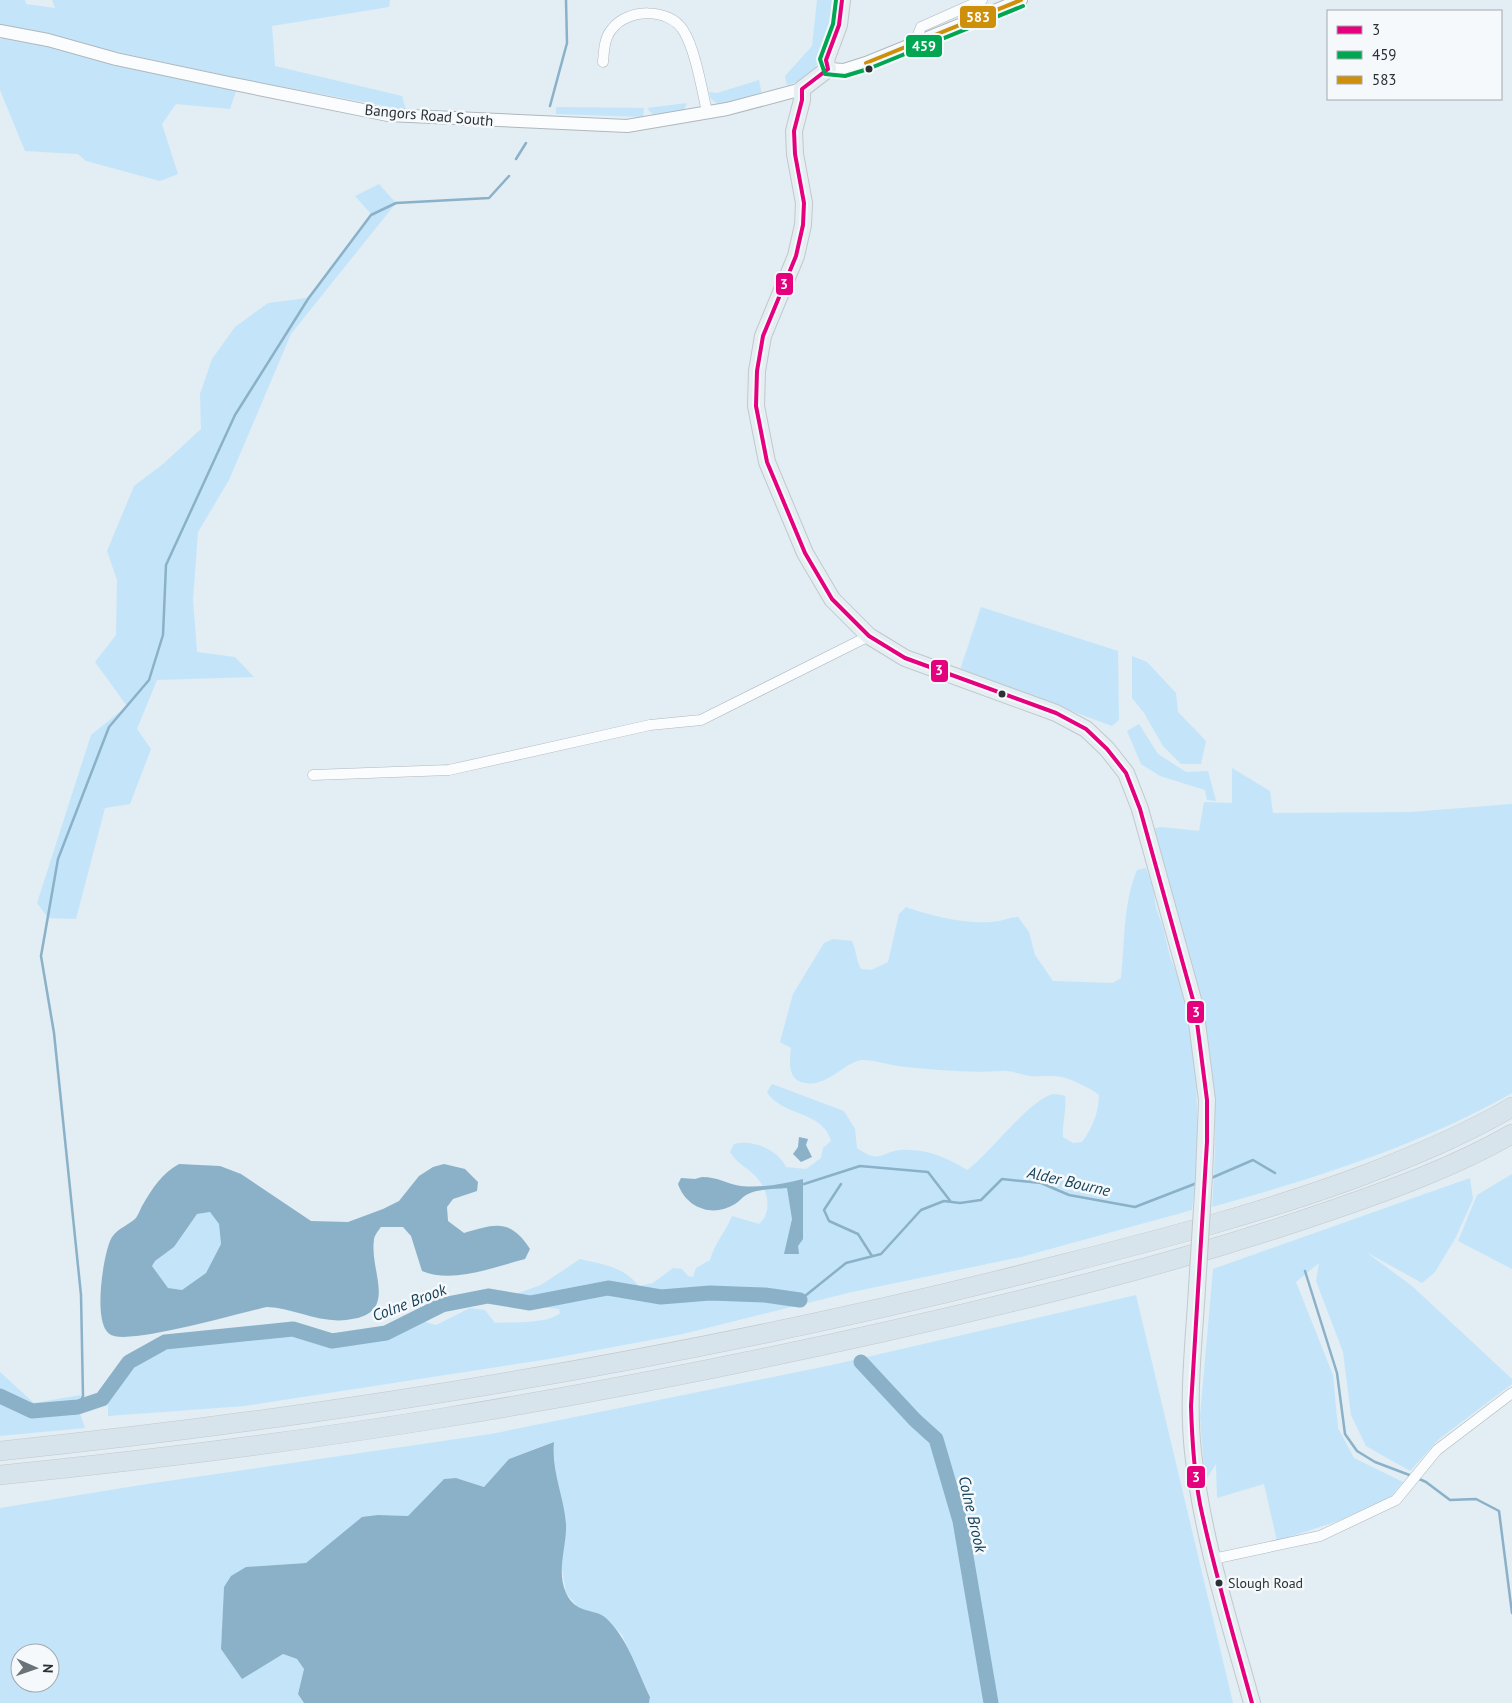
<svg xmlns="http://www.w3.org/2000/svg" width="1512" height="1703" font-family="'PT Sans',sans-serif">
	<rect width="100%" height="100%" fill="#e2edf4"/>
	<path fill="#c4e5f9" fill-rule="evenodd" d="M 0,0 L 25,0 L 26,4 L 55,8 L 52,0 L 390,0 L 389,7 L 272,26 L 275,66 L 402,96 L 406,110 L 256,82 L 0,27 Z
		M 817,0 L 838,0 C 832,21 825,62 808,76 C 802,81 795,83 787,85 L 785,76 L 812,46 Z
		M 3,32 L 238,85 L 230,109 L 176,104 L 162,124 L 178,174 L 160,181 L 86,161 L 78,154 L 25,151 L 0,90 L 0,41 Z
		M 759,80 L 762,95 L 720,106 L 711,99 L 709,92 L 717,93 Z
		M 687,103 L 684,110 L 654,116 L 647,108 Z
		M 556,107 L 644,108 L 643,117 L 556,114 Z
		M 379,184 L 396,203 L 291,334 L 229,480 L 198,532 L 193,600 L 197,652 L 235,657 L 254,677 L 157,680 L 137,729 L 151,749 L 130,804 L 105,808 L 76,919 L 48,918 L 37,903 L 91,735 L 127,706 L 95,662 L 116,635 L 117,580 L 107,551 L 134,486 L 163,464 L 201,429 L 200,394 L 212,359 L 235,327 L 268,303 L 307,298 L 372,215 L 355,196 Z
		M 981,607 L 1118,651 L 1119,720 L 1112,726 L 960,670 Z
		M 1132,656 L 1147,662 L 1176,693 L 1178,712 L 1206,741 L 1201,764 L 1181,764 L 1163,746 L 1144,713 L 1132,698 Z
		M 1139,724 L 1158,754 L 1186,772 L 1208,771 L 1216,801 L 1207,800 L 1205,790 L 1160,776 L 1141,764 L 1127,731 Z
		M 1232,768 L 1270,791 L 1273,813 L 1411,812 L 1512,804 L 1512,1093 C 1419,1146 1315,1178 1212,1207 C 1216,1149 1218,1090 1206,1032 C 1193,964 1170,896 1151,829 L 1161,827 L 1199,831 L 1204,802 L 1232,803 Z
		M 1146,868 L 1153,887 L 1156,908 L 1163,927 L 1170,957 L 1186,996 L 1196,1068 L 1198,1158 L 1192,1210 L 1021,1257 L 852,1292 L 683,1334 L 549,1359 L 245,1406 L 108,1416 L 108,1398 L 142,1359 L 171,1345 L 294,1331 L 327,1345 L 380,1339 L 418,1320 L 436,1325 L 470,1308 L 485,1310 L 495,1323 C 510,1322 549,1324 560,1313 L 559,1309 L 510,1304 L 513,1295 L 541,1285 L 580,1259 C 604,1265 622,1266 639,1286 L 653,1283 L 673,1268 L 682,1269 L 688,1276 L 693,1277 L 696,1268 L 710,1260 C 715,1242 725,1233 732,1216 L 759,1224 C 772,1213 769,1192 758,1179 C 749,1168 737,1164 730,1152 L 734,1144 C 753,1139 778,1150 786,1167 L 806,1169 L 821,1158 L 823,1148 L 831,1141 C 824,1111 781,1116 767,1092 L 772,1084 L 844,1111 L 855,1129 L 857,1148 C 880,1164 879,1153 900,1150 C 924,1148 947,1157 967,1170 C 989,1155 1030,1098 1054,1094 C 1058,1094 1062,1095 1065,1096 C 1067,1110 1062,1123 1063,1137 L 1073,1143 L 1082,1142 C 1092,1129 1099,1112 1099,1095 C 1092,1089 1071,1079 1062,1077 C 1052,1075 1041,1077 1031,1076 C 1022,1075 1011,1070 1001,1071 C 969,1073 938,1070 906,1067 C 893,1066 872,1059 861,1060 C 843,1063 825,1090 801,1082 C 787,1077 790,1060 791,1048 L 780,1042 L 793,994 L 824,943 L 833,939 L 852,941 C 856,950 856,959 861,969 L 871,970 L 888,962 L 899,914 L 906,907 C 930,916 973,926 999,921 C 1005,920 1011,917 1018,917 L 1029,932 L 1035,955 L 1053,981 L 1113,983 L 1121,978 C 1125,942 1123,903 1137,870 Z
		M 1512,1174 L 1512,1269 L 1458,1241 L 1477,1195 Z
		M 1470,1178 L 1473,1199 L 1456,1237 L 1435,1272 L 1422,1283 L 1366,1252 L 1412,1286 L 1512,1379 L 1512,1384 L 1439,1439 L 1410,1471 L 1366,1446 L 1351,1415 L 1343,1352 L 1316,1281 L 1319,1263 L 1296,1282 L 1333,1375 L 1338,1428 L 1354,1458 L 1403,1482 L 1390,1498 L 1338,1521 L 1277,1541 L 1264,1484 L 1217,1498 L 1216,1464 L 1205,1481 L 1200,1417 L 1213,1269 Z
		M 210,1212 L 219,1224 L 221,1244 L 206,1273 L 182,1290 L 168,1288 L 152,1266 L 155,1261 L 174,1247 L 197,1214 Z
		M 1136,1295 L 1233,1703 L 649,1703 L 650,1697 L 622,1635 L 604,1616 L 581,1611 L 566,1593 L 561,1563 L 566,1525 L 552,1459 L 553,1442 L 509,1459 L 484,1487 L 456,1478 L 444,1479 L 408,1516 L 378,1515 L 306,1563 L 246,1567 L 224,1587 L 221,1649 L 242,1678 L 283,1654 L 297,1659 L 304,1669 L 298,1694 L 304,1703 L 0,1703 L 0,1508 L 147,1484 L 491,1434 L 832,1365 ZM 20,1653 L 50,1653 L 50,1683 L 20,1683 Z
		M 0,1372 L 34,1403 L 81,1395 L 78,1408 L 85,1428 L 0,1436 Z"/>
	<path fill="#8ab1c8" fill-rule="evenodd" d="M 799,1137 L 808,1139 L 806,1145 L 812,1157 L 801,1162 L 793,1154 L 798,1147 Z
		M 179,1164 L 220,1166 L 241,1174 L 311,1221 L 348,1222 L 383,1209 L 399,1201 L 419,1176 L 433,1167 L 444,1164 L 465,1169 L 478,1182 L 477,1191 L 453,1199 L 447,1207 L 448,1221 L 464,1233 C 495,1224 510,1218 530,1249 L 525,1259 C 494,1267 453,1284 422,1271 L 411,1236 L 403,1227 L 381,1227 C 378,1231 374,1236 374,1240 C 369,1272 401,1315 346,1320 C 318,1323 294,1308 267,1307 C 239,1313 131,1345 111,1335 C 92,1326 103,1258 110,1241 C 114,1230 127,1226 135,1219 C 138,1216 140,1210 142,1206 C 152,1189 162,1173 179,1164 ZM 210,1212 L 219,1224 L 221,1244 L 206,1273 L 182,1290 L 168,1288 L 152,1266 L 155,1261 L 174,1247 L 197,1214 Z
		M 702,1177 C 719,1177 726,1184 741,1186 C 763,1188 782,1184 803,1179 L 803,1239 L 798,1246 L 799,1254 L 784,1254 L 792,1219 L 787,1188 C 775,1189 758,1189 748,1194 C 743,1196 740,1201 735,1204 C 713,1218 686,1208 678,1184 L 681,1178 L 695,1179 Z
		M 554,1442 C 551,1471 564,1496 566,1524 C 567,1546 556,1571 566,1593 C 576,1615 595,1608 606,1618 C 628,1639 637,1670 650,1697 L 649,1703 L 304,1703 L 298,1694 L 304,1669 L 297,1659 L 283,1654 L 242,1679 L 221,1649 L 224,1587 L 231,1576 L 246,1567 L 306,1563 L 362,1517 L 378,1515 L 408,1516 L 444,1479 L 456,1478 L 484,1487 L 509,1459 Z"/>
	<g fill="none" stroke-linecap="round" stroke-linejoin="round">
		<path stroke="#8ab1c8" stroke-width="2.5" d="M 550,106 L 567,43 L 566,0
			M 516,159 L 526,143
			M 1209,1179 L 1253,1160 L 1275,1173
			M 804,1184 L 860,1166 L 928,1172 L 951,1202
			M 841,1184 L 824,1210 L 829,1221 L 858,1234 L 872,1256
			M 1305,1271 L 1337,1373 L 1345,1434 L 1357,1451 L 1375,1462 L 1412,1476
			M 800,1300 L 846,1263 L 881,1254 L 921,1210 L 944,1201 L 960,1203 L 981,1200 L 1002,1179 L 1041,1183 L 1069,1195 L 1135,1207 L 1197,1183
			M 78,1407 L 83,1396 L 81,1295 L 54,1033 L 41,956 L 58,859 L 109,727 L 149,680 L 163,635 L 166,565 L 235,415 L 308,299 L 371,215 L 396,203 L 489,198 L 509,176
			M 1417,1478 L 1426,1482 L 1450,1500 L 1476,1499 L 1499,1511 L 1512,1613"/>
		<path stroke="#8ab1c8" stroke-width="15" d="M 861,1362 L 915,1420 L 936,1439 L 960,1521 L 991,1703
			M 0,1396 L 32,1411 L 78,1407 L 102,1399 L 129,1362 L 165,1342 L 293,1329 L 332,1341 L 386,1333 L 442,1305 L 488,1296 L 530,1303 L 608,1288 L 661,1297 L 710,1293 L 765,1295 L 800,1300"/>
		<g stroke="#afb8bd" stroke-width="11">
			<path id="minor" d="M 914,45 L 921,27 L 982,0
				M 603,62 C 604,51 604,38 612,29 C 628,8 669,8 683,30 C 695,48 702,90 707,112
				M 313,775 L 449,770 L 650,725 L 701,720 L 869,636
				M 1213,1559 L 1320,1536 L 1396,1500 L 1437,1450 L 1512,1393"/>
		</g>
		<g stroke="#afb8bd" stroke-width="14">
			<path id="tertiary" d="M 0,31 L 48,40 L 116,59 L 229,83 L 388,115 L 627,126 L 727,109 L 802,89
				M 828,69 L 844,70 L 866,63 L 1021,0"/>
		</g>
		<g stroke="#c2c8cb" stroke-width="18">
			<path id="primary" d="M 842,0 L 839,25 L 826,60 L 828,69 L 802,89 L 802,100 L 794,131 L 795,154 L 804,203 L 803,225 L 796,256 L 763,336 L 757,371 L 756,406 L 767,462 L 805,553 L 832,599 L 869,636 L 905,658 L 1056,713 L 1086,729 L 1107,749 L 1126,773 L 1140,809 L 1195,1007 L 1207,1100 L 1204,1176
				M 1197,1288 C 1194,1342 1187,1398 1193,1452 C 1202,1537 1229,1620 1252,1703"/>
		</g>
		<g stroke="#c2c8cb" stroke-width="20">
			<path id="motorway" d="M 0,1451 C 358,1414 714,1354 1063,1264 C 1162,1239 1260,1213 1356,1178 C 1409,1158 1463,1136 1512,1107
				M 0,1475 C 148,1460 295,1442 442,1418 C 637,1386 832,1346 1024,1299 C 1128,1274 1231,1245 1332,1210 C 1393,1189 1456,1166 1512,1134"/>
		</g>
		<use href="#minor" stroke="#fbfcfd" stroke-width="10"/>
		<use href="#tertiary" stroke="#fbfcfd" stroke-width="12"/>
		<use href="#primary" stroke="#e5eef2" stroke-width="16"/>
		<use href="#motorway" stroke="#d7e4eb" stroke-width="19"/>
		<g stroke="#c2c8cb" stroke-width="18" stroke-linecap="butt">
			<path id="primary-bridge" d="M 1197,1288 L 1204,1176"/>
		</g>
		<use href="#primary-bridge" stroke="#e5eef2" stroke-width="16"/>
		<g stroke="#f6f9fc" stroke-width="8">
			<path id="bus-1" d="M 828,69 L 802,89 L 802,100 L 794,131 L 795,154 L 804,203 L 803,225 L 796,256 L 763,336 L 757,371 L 756,406 L 767,462 L 805,553 L 832,599 L 869,636 L 905,658 L 1056,713 L 1086,729 L 1107,749 L 1126,773 L 1140,809 L 1195,1007 L 1207,1100 L 1207,1142 L 1191,1406 C 1192,1439 1194,1472 1200,1504 C 1214,1571 1234,1637 1252,1703
				M 828,69 L 826,60 L 839,25 L 842,0"/>
		</g>
		<g stroke="#f6f9fc" stroke-width="8">
			<path id="bus-2" d="M 836,0 L 833,24 L 820,59 L 825,74 L 845,76 L 868,69 L 1023,6"/>
		</g>
		<g stroke="#f6f9fc" stroke-width="8">
			<path id="bus-3" d="M 866,63 L 1021,0"/>
		</g>
		<use href="#bus-1" stroke="#e5007d" stroke-width="4"/>
		<use href="#bus-2" stroke="#00a651" stroke-width="4"/>
		<use href="#bus-3" stroke="#ce8f0b" stroke-width="4"/>
	</g>
	<g fill="#2a3236" stroke="#f6f9fc" stroke-width="2">
		<circle cx="869" cy="69" r="4.5"/>
		<circle cx="1002" cy="694" r="4.5"/>
		<circle cx="1219" cy="1583" r="4.5"/>
	</g>
	<g text-anchor="middle" dominant-baseline="central" stroke-width="5" stroke-linejoin="round" paint-order="stroke">
		<g font-size="14" fill="#2a3236" stroke="#f6f9fc" text-anchor="start">
			<text x="1228" y="1583">Slough Road</text>
		</g>
		<g font-size="15" fill="#2a3236" stroke="#f6f9fc">
			<text transform="translate(429 115) rotate(5)">Bangors Road South</text>
		</g>
		<g font-size="16" font-style="italic" fill="#174258" stroke="#f6f9fc">
			<text transform="translate(1069 1181) rotate(13)">Alder Bourne</text>
			<text transform="translate(409 1302) rotate(-21)">Colne Brook</text>
			<text transform="translate(973 1514) rotate(77)">Colne Brook</text>
		</g>
	</g>
	<g stroke="#f6f9fc" stroke-width="2">
		<rect x="959" y="5" width="38" height="24" rx="5" fill="#ce8f0b"/>
		<rect x="905" y="34" width="38" height="24" rx="5" fill="#00a651"/>
		<rect x="775" y="272" width="19" height="24" rx="5" fill="#e5007d"/>
		<rect x="930" y="659" width="19" height="24" rx="5" fill="#e5007d"/>
		<rect x="1186" y="1000" width="19" height="24" rx="5" fill="#e5007d"/>
		<rect x="1186" y="1465" width="20" height="24" rx="5" fill="#e5007d"/>
	</g>
	<g font-size="14" text-anchor="middle" font-weight="bold" fill="#fff">
		<text x="978" y="22">583</text>
		<text x="924" y="51">459</text>
		<text x="784" y="289">3</text>
		<text x="939" y="675">3</text>
		<text x="1196" y="1017">3</text>
		<text x="1196" y="1482">3</text>
	</g>
	<rect x="1327" y="10" width="175" height="90" fill="#f6f9fc" stroke="#a4a9ad"/>
	<rect x="1337" y="26" width="25" height="8" fill="#e5007d" stroke="#a4a9ad"/>
	<text x="1372" y="35" font-size="15" fill="#2a3236">3</text>
	<rect x="1337" y="51" width="25" height="8" fill="#00a651" stroke="#a4a9ad"/>
	<text x="1372" y="60" font-size="15" fill="#2a3236">459</text>
	<rect x="1337" y="76" width="25" height="8" fill="#ce8f0b" stroke="#a4a9ad"/>
	<text x="1372" y="85" font-size="15" fill="#2a3236">583</text>
	<g transform="translate(35 1668) rotate(92)"><circle r="24" fill="#f6f9fc" stroke="#a4a9ad"/>
	<path d="M0-4L9 19L0 12L-9 19Z" fill="#6a7378"/>
	<text y="-8" font-size="14" font-weight="bold" text-anchor="middle" fill="#2a3236">N</text>
	</g>
</svg>
